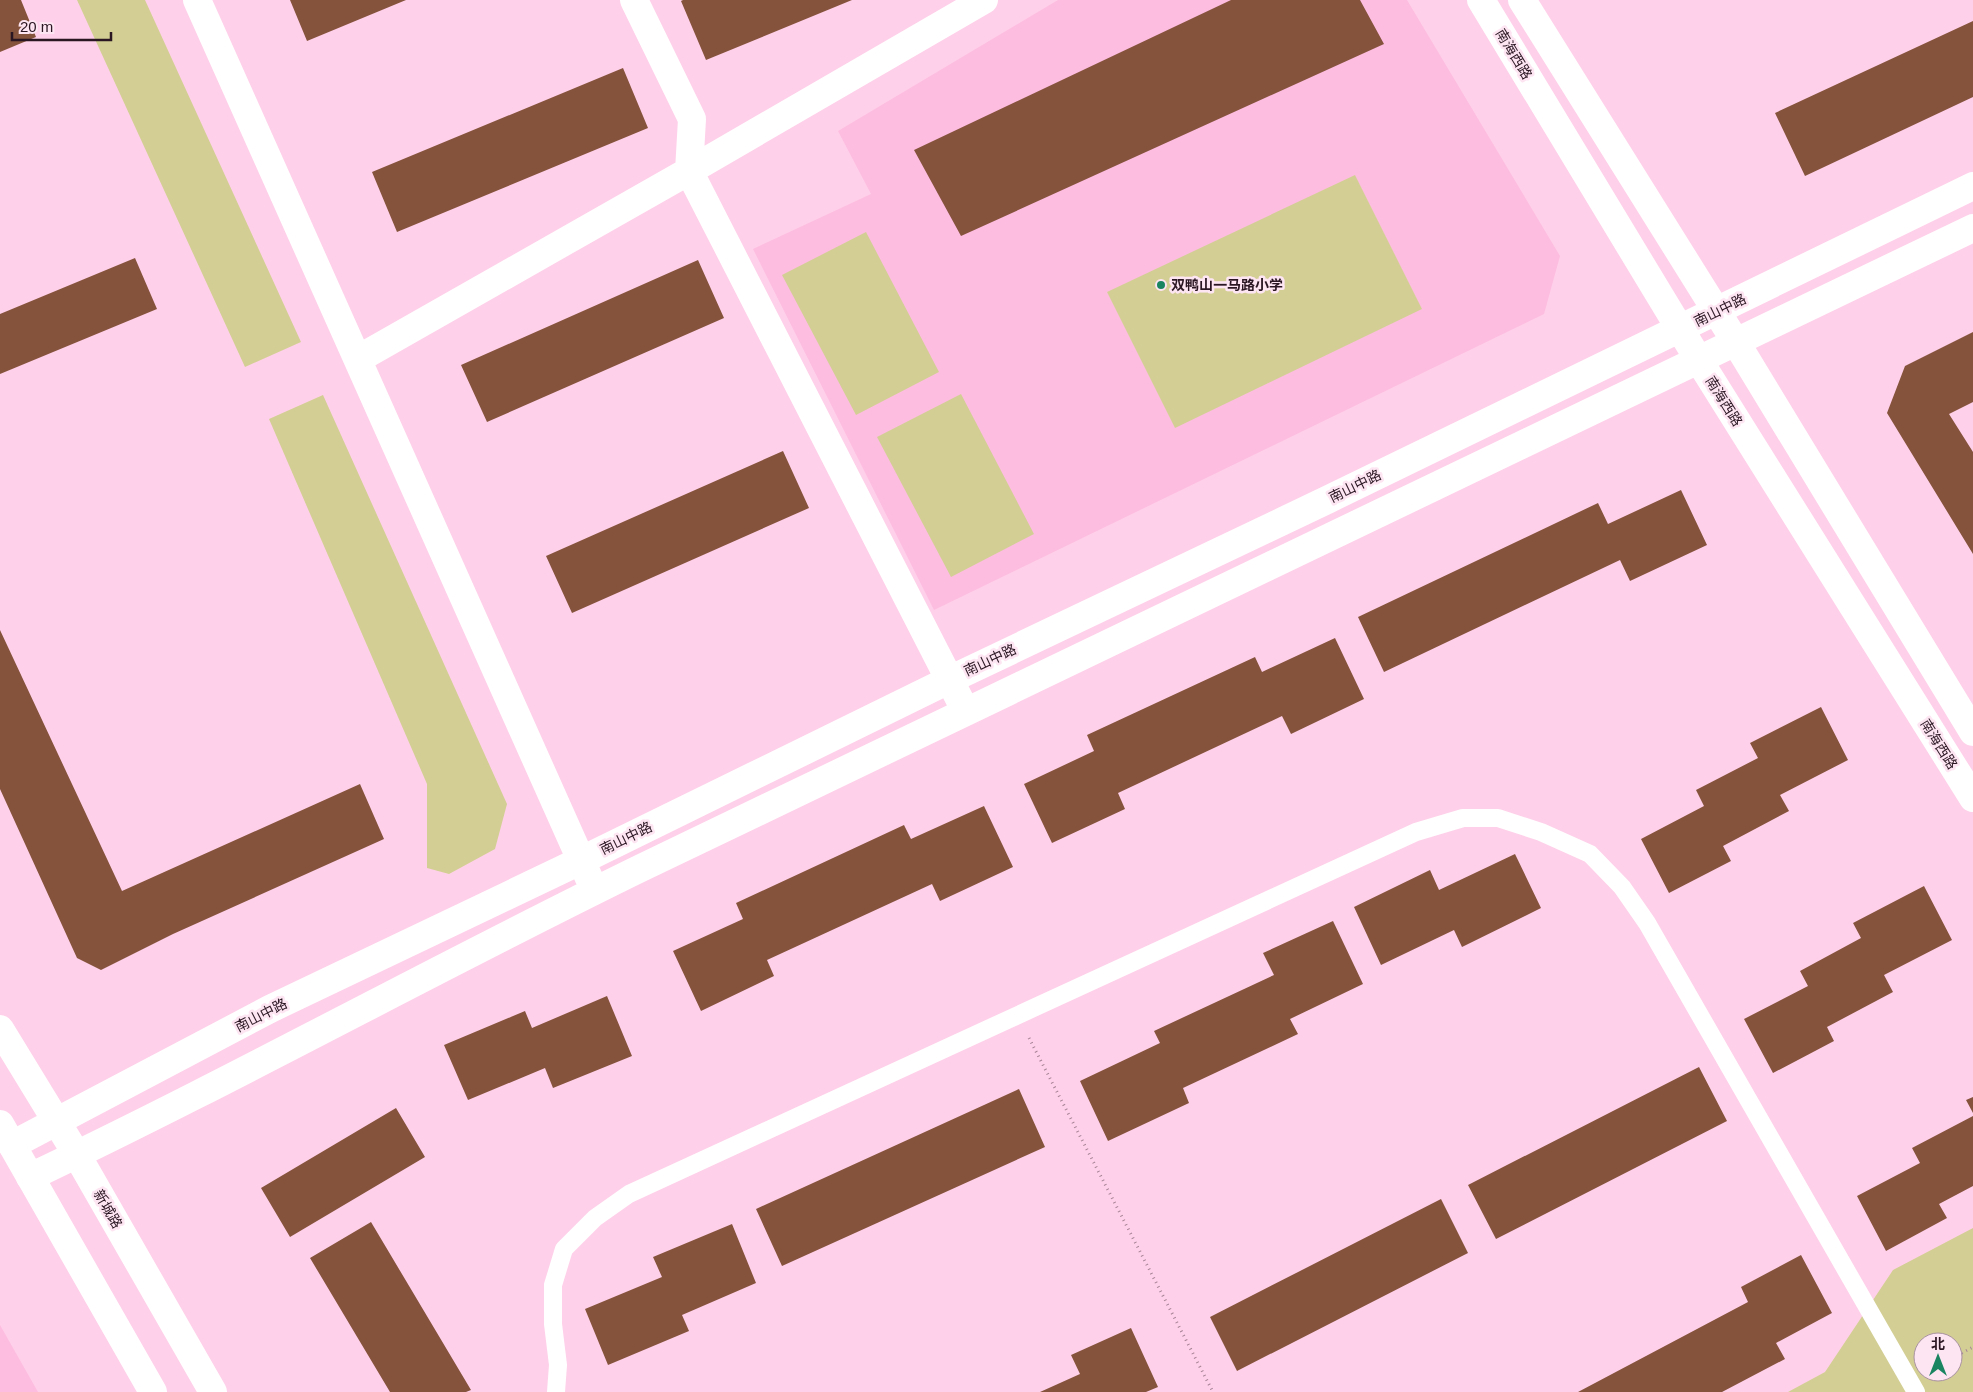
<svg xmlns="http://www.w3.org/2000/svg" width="1973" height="1392" font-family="Arial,'Noto Sans SC',sans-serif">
	<rect width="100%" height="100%" fill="#ffd0e9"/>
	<path fill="#fdbde0" d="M 1058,0 L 1407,0 L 1560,256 L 1544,314 L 934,610 L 753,249 L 871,194 L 838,131 Z
		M 0,1325 L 38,1392 L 0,1392 Z"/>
	<path fill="#d3cf94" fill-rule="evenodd" d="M 77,0 L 145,0 L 301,342 L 245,367 Z
		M 1355,175 L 1422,309 L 1175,428 L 1107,292 Z
		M 866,232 L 939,372 L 856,415 L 782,275 Z
		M 961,394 L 1034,534 L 951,577 L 877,437 Z
		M 323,395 L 507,804 L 495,849 L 449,874 L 427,868 L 427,784 L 269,419 Z
		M 1973,1228 L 1973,1392 L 1788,1392 L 1825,1372 L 1893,1270 ZM 1923,1342 L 1953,1342 L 1953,1372 L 1923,1372 Z"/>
	<path fill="#85533c" d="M 0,0 L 21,0 L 36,37 L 0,52 Z
		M 290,0 L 406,0 L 307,41 Z
		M 683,0 L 852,0 L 706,60 L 681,1 Z
		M 1231,0 L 1360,0 L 1384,44 L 961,236 L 914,150 Z
		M 1973,21 L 1973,97 L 1805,176 L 1775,113 Z
		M 623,68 L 648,128 L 397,232 L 372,172 Z
		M 135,258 L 157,309 L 0,374 L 0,314 Z
		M 698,260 L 724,318 L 487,422 L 461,365 Z
		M 1973,332 L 1973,402 L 1949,414 L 1973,452 L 1973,554 L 1887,413 L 1905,366 Z
		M 783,451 L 809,508 L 572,613 L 546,556 Z
		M 1681,490 L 1707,545 L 1630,581 L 1620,560 L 1384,672 L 1358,617 L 1598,503 L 1608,524 Z
		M 0,630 L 122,891 L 360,784 L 384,839 L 173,934 L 101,970 L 77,958 L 0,789 Z
		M 1335,638 L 1364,699 L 1291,734 L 1282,716 L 1118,793 L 1125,809 L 1052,843 L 1024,784 L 1094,751 L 1087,735 L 1255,657 L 1262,672 Z
		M 1821,707 L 1848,760 L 1780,795 L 1789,811 L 1723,846 L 1731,861 L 1669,893 L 1641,839 L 1704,806 L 1696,790 L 1758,758 L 1750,743 Z
		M 984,806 L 1013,867 L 940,901 L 932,884 L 767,960 L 774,976 L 701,1011 L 673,951 L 743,919 L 736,903 L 904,825 L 911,839 Z
		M 1515,854 L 1541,908 L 1462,947 L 1454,930 L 1381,965 L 1354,907 L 1430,870 L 1439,890 Z
		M 1924,886 L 1952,940 L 1884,975 L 1893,992 L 1827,1027 L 1834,1041 L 1773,1073 L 1744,1019 L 1808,986 L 1800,971 L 1861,938 L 1853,923 Z
		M 1333,921 L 1363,984 L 1290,1019 L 1298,1034 L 1183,1088 L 1189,1103 L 1108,1141 L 1080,1081 L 1160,1043 L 1154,1031 L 1274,975 L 1263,953 Z
		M 607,996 L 632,1056 L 553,1088 L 545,1068 L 468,1100 L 444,1045 L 525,1011 L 532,1028 Z
		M 1699,1067 L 1727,1121 L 1496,1239 L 1468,1185 Z
		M 1019,1089 L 1045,1147 L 782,1266 L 756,1209 Z
		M 1973,1097 L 1973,1113 L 1966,1100 Z
		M 396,1108 L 425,1157 L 290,1237 L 261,1188 Z
		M 1973,1116 L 1973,1186 L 1939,1204 L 1947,1218 L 1886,1251 L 1857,1196 L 1920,1163 L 1912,1148 Z
		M 1441,1199 L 1468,1253 L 1237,1371 L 1210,1317 Z
		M 371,1222 L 471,1390 L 466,1392 L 390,1392 L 310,1258 Z
		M 732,1224 L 756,1283 L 682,1315 L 689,1331 L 608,1365 L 585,1309 L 662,1277 L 653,1257 Z
		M 1801,1255 L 1832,1313 L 1776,1343 L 1785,1359 L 1722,1392 L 1578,1392 L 1748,1302 L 1741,1287 Z
		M 1131,1328 L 1158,1387 L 1146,1392 L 1040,1392 L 1080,1374 L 1071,1355 Z"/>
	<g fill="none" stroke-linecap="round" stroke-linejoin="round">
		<path stroke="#a78497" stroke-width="3" stroke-dasharray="1 4" stroke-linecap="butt" d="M 1029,1038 L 1213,1392
			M 1953,1358 L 1973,1347"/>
		<path stroke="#fff" stroke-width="18" d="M 556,1392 L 558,1365 L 553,1324 L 553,1285 L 564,1249 L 595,1218 L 629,1194 L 1416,832 L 1463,818 L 1498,818 L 1541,832 L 1590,854 L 1622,887 L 1647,923 L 1916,1392"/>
		<path stroke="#fff" stroke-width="28" d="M 634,0 L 692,119 L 689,171 L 965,710
			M 358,359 L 689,171 L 984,0"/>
		<path stroke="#fff" stroke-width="28" d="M 197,0 L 589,878
			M 1481,0 L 1700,362 L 1973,798
			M 1522,0 L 1737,344 L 1973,732
			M 12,1145 L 270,1009 L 580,861 L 949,680 L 1327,500 L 1973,186
			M 30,1177 C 236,1079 436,968 641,868 C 1084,652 1531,445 1973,228"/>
		<path stroke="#fff" stroke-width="28" d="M 0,1029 L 77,1155 L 213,1392
			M 0,1124 L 153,1392"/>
	</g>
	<circle fill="#1b8561" stroke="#fde5f2" stroke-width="2" cx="1161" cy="285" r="5"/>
	<g text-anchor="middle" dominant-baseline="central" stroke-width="5" stroke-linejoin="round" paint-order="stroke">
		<g font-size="14" fill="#2a1622" stroke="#fde5f2">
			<text transform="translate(1514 54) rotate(59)">南海西路</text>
			<text transform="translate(1720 310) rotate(-26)">南山中路</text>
			<text transform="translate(1724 401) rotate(58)">南海西路</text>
			<text transform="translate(1355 486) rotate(-26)">南山中路</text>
			<text transform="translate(990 660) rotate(-25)">南山中路</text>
			<text transform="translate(1939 744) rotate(58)">南海西路</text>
			<text transform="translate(626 838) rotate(-26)">南山中路</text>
			<text transform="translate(261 1015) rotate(-27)">南山中路</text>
			<text transform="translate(108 1209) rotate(60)">新城路</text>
		</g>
		<g font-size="14" font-weight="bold" fill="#2a1622" stroke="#fde5f2" text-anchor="start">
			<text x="1171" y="285">双鸭山一马路小学</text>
		</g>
	</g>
	<g transform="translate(1938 1357)"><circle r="24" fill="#fde5f2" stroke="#a9929f"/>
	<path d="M0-4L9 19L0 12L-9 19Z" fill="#1b8561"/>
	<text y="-8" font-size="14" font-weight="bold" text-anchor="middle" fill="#2a1622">北</text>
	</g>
	<path d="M12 32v8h99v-8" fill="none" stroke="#2a1622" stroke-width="2.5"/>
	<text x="20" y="32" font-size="15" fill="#2a1622" stroke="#fde5f2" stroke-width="4" paint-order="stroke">20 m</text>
</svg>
